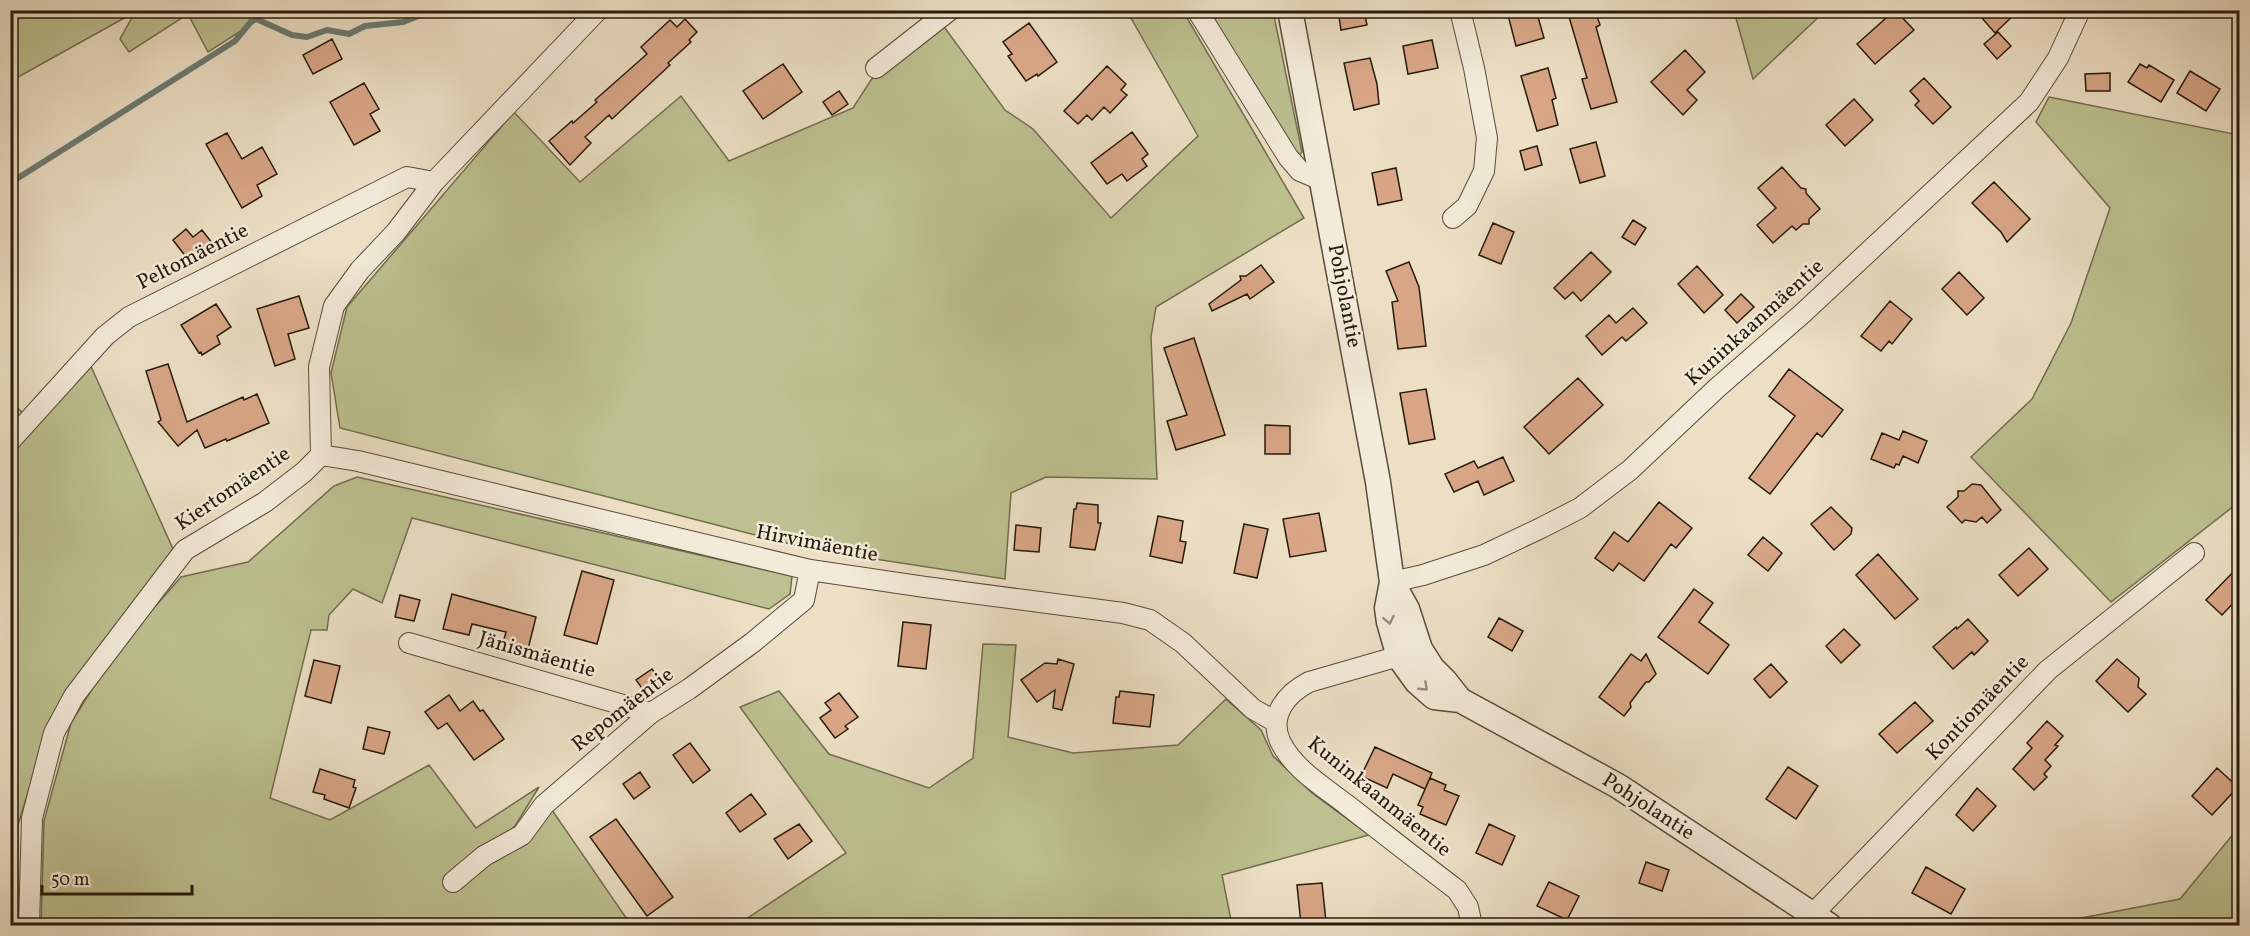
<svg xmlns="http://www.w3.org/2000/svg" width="2250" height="936" font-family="Vollkorn,serif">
	<rect width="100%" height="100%" fill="#ecdfc4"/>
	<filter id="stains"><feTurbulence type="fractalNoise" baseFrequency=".00333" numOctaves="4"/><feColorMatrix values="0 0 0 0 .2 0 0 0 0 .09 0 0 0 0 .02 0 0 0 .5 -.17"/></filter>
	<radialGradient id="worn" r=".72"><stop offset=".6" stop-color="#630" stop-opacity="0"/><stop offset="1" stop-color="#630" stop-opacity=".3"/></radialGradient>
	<path fill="#bdc090" stroke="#726e4e" stroke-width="1.5" d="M 263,10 L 266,15 L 208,52 L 188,14 L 129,52 L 120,39 L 135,12 L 11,81 L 11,11 Z
		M 1127,11 L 1183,11 L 1304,218 L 1156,307 L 1151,337 L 1157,479 L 1046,477 L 1011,493 L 1005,579 L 810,549 L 340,428 L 331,373 L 347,307 L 514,112 L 580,182 L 681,96 L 729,161 L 853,108 L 871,80 L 878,73 L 942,24 L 1005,110 L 1033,129 L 1111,218 L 1198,136 Z
		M 1207,11 L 1273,11 L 1302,152 L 1297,157 Z
		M 1734,11 L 1825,10 L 1825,11 L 1753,79 Z
		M 2049,97 L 2239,135 L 2239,502 L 2111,602 L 1971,457 L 2032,399 L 2071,323 L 2110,208 L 2036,122 Z
		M 89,362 L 173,549 L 46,733 L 18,825 L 18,926 L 10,925 L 10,448 Z
		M 10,401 L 25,415 L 10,431 Z
		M 357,477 L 792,576 L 790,594 L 769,609 L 412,518 L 382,603 L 353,589 L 329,615 L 327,630 L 311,630 L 270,798 L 330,820 L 429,765 L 476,828 L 539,787 L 515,826 L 483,855 L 552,810 L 631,925 L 41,926 L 44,821 L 71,723 L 115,652 L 181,577 L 248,562 L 334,486 Z
		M 983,644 L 1016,645 L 1008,737 L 1073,753 L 1178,745 L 1226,699 L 1261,730 L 1273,756 L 1312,793 L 1369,835 L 1222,875 L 1232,925 L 737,925 L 846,853 L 740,707 L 779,691 L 829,754 L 929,788 L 973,758 Z
		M 2239,827 L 2239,925 L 2045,925 L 2180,899 Z"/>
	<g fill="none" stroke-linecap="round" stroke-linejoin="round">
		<path stroke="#6b7c72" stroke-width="6" d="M 10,183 L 235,41 L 254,18 L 292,35 L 307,37 L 327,30 L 349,34 L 365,26 L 403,22 L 434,10"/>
	</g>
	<path fill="#d8a687" stroke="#271b0b" stroke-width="1.5" d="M 1338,10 L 1364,10 L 1367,25 L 1341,30 Z
		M 1525,10 L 1536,10 L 1544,38 L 1516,46 L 1508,15 Z
		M 1567,10 L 1595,10 L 1600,25 L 1596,27 L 1617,102 L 1591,109 L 1582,79 L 1587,78 Z
		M 1895,10 L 1914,30 L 1875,64 L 1857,44 Z
		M 1975,10 L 2019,10 L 1995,33 Z
		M 685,19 L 697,32 L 689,40 L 691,42 L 668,63 L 670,65 L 612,119 L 609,115 L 585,137 L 591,143 L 570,165 L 549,141 L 572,121 L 573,123 L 597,102 L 595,100 L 647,54 L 641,47 L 670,20 L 677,27 Z
		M 1029,23 L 1057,62 L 1038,76 L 1037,74 L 1026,81 L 1008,56 L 1012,54 L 1003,42 Z
		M 1998,32 L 2011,46 L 1997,59 L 1984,44 Z
		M 332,39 L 342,59 L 313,74 L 303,55 Z
		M 1432,40 L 1438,68 L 1408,74 L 1403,46 Z
		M 1685,50 L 1705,72 L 1687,90 L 1697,100 L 1683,115 L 1651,82 Z
		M 1370,58 L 1377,84 L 1379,104 L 1354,110 L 1344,63 Z
		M 783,64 L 802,92 L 763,119 L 743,91 Z
		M 2140,64 L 2147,68 L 2149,65 L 2174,80 L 2161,102 L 2128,82 Z
		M 1107,66 L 1126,84 L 1121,90 L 1127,95 L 1110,113 L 1104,107 L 1092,120 L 1087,115 L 1078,124 L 1064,111 Z
		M 1548,68 L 1556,98 L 1552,100 L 1558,125 L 1537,131 L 1521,76 Z
		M 2190,71 L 2220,89 L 2206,111 L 2177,93 Z
		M 2110,73 L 2110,91 L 2086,91 L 2085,74 Z
		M 1924,78 L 1951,107 L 1933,124 L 1915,105 L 1919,101 L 1910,91 Z
		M 364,83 L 379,109 L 370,114 L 380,131 L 354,145 L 330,102 Z
		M 839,91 L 848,104 L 832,115 L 823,102 Z
		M 1854,99 L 1873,120 L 1845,146 L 1826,125 Z
		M 1132,132 L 1148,154 L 1142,159 L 1147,166 L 1127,181 L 1122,174 L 1107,184 L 1091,163 Z
		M 227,133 L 242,159 L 262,147 L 277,174 L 257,185 L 262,196 L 242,208 L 206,144 Z
		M 1596,142 L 1605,176 L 1580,183 L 1570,149 Z
		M 1537,146 L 1542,165 L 1525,170 L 1520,151 Z
		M 1782,167 L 1801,188 L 1806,189 L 1806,193 L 1820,209 L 1809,219 L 1809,224 L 1803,224 L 1796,230 L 1792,226 L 1773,243 L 1757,225 L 1776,208 L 1758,188 Z
		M 1396,168 L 1402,200 L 1378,205 L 1372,173 Z
		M 1994,182 L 2030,219 L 2007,242 L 2001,232 L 1972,203 Z
		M 1633,220 L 1646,228 L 1635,245 L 1622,237 Z
		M 1493,223 L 1514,232 L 1501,264 L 1479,255 Z
		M 186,229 L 193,237 L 202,230 L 213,244 L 190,262 L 173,240 Z
		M 1591,252 L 1611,272 L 1581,301 L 1573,292 L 1565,299 L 1554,288 Z
		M 1409,262 L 1419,287 L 1426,346 L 1398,349 L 1392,302 L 1398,301 L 1386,271 Z
		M 1261,265 L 1274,282 L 1250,299 L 1247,294 L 1212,311 L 1209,304 L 1241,280 L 1240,276 L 1246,276 Z
		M 1697,266 L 1723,295 L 1704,313 L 1678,284 Z
		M 1959,272 L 1984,298 L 1967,315 L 1942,289 Z
		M 1741,294 L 1754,307 L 1737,323 L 1725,310 Z
		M 299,296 L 309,328 L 288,334 L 295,359 L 275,366 L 257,309 Z
		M 1890,301 L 1912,319 L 1892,344 L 1889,341 L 1881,351 L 1861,336 Z
		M 216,304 L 231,327 L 217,336 L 220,344 L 202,355 L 201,352 L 199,353 L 181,325 Z
		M 1633,308 L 1647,323 L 1626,341 L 1622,337 L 1602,355 L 1586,336 L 1609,315 L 1616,323 Z
		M 1194,338 L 1225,435 L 1176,450 L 1167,421 L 1187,415 L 1164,348 Z
		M 168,364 L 187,422 L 243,397 L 244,400 L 257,394 L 269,423 L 227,441 L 226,439 L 205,448 L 197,430 L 178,446 L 158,422 L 161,420 L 146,371 Z
		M 1789,369 L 1843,410 L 1822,437 L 1817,433 L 1770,494 L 1749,478 L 1795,416 L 1769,396 Z
		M 1578,378 L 1603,405 L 1549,454 L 1524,427 Z
		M 1426,389 L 1435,439 L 1409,444 L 1400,393 Z
		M 1265,425 L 1290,426 L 1290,454 L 1265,454 Z
		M 1903,431 L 1927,441 L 1918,463 L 1903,456 L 1899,465 L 1896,464 L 1894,468 L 1871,459 L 1882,433 L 1899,440 Z
		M 1503,457 L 1514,481 L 1484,495 L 1478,481 L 1454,492 L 1445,474 L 1474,461 L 1478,468 Z
		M 1972,484 L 1981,485 L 2001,510 L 1987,523 L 1982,517 L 1976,522 L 1965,520 L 1962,523 L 1947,507 L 1958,497 L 1958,491 L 1964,491 Z
		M 1659,502 L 1692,528 L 1676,548 L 1671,544 L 1644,581 L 1619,563 L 1613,571 L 1595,558 L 1614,532 L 1628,542 Z
		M 1077,503 L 1098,505 L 1098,523 L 1101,523 L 1095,550 L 1070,547 L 1074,509 L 1076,509 Z
		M 1831,507 L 1852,528 L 1851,534 L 1834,550 L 1811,524 Z
		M 1319,513 L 1326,551 L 1290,557 L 1283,519 Z
		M 1158,516 L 1183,521 L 1180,541 L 1186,542 L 1182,563 L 1150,556 Z
		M 1244,524 L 1268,529 L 1257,578 L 1234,573 Z
		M 1016,525 L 1041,528 L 1039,552 L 1014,550 Z
		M 1763,537 L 1782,553 L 1768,571 L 1748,555 Z
		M 2029,548 L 2048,569 L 2018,596 L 1999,575 Z
		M 1878,554 L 1918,599 L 1895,619 L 1856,575 Z
		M 2240,565 L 2240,596 L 2222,615 L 2206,600 Z
		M 582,571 L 614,580 L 597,644 L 564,635 Z
		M 1694,589 L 1713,603 L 1699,622 L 1729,645 L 1708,674 L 1658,637 Z
		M 452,594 L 536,617 L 527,653 L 502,646 L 506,632 L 472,624 L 469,635 L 443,629 Z
		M 400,595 L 420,600 L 414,621 L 395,617 Z
		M 1499,618 L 1523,631 L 1512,651 L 1488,637 Z
		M 1968,619 L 1988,641 L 1974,655 L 1972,652 L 1953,669 L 1933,647 L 1956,627 L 1957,629 Z
		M 903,622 L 931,625 L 926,669 L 898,666 Z
		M 1844,629 L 1860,645 L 1841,663 L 1826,646 Z
		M 1631,654 L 1641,661 L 1646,654 L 1656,674 L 1649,682 L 1646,682 L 1630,703 L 1631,707 L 1624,716 L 1599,697 Z
		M 1058,659 L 1074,664 L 1062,710 L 1053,708 L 1055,690 L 1037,702 L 1021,680 L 1045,663 L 1057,664 Z
		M 2117,659 L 2139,678 L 2138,687 L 2146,694 L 2128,712 L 2096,681 Z
		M 314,660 L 340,666 L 331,703 L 305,696 Z
		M 1771,664 L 1787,682 L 1770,698 L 1754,679 Z
		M 652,669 L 663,683 L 647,695 L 636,680 Z
		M 1120,691 L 1154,695 L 1150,727 L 1113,723 L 1116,697 L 1119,697 Z
		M 839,693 L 858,717 L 845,726 L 848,729 L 835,738 L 820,718 L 831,710 L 825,703 Z
		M 449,695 L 460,711 L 473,701 L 480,711 L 483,710 L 504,739 L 474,760 L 447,723 L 438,729 L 425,712 Z
		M 1915,702 L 1933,721 L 1897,753 L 1879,734 Z
		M 2047,721 L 2063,736 L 2055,745 L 2058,746 L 2045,760 L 2051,766 L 2044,774 L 2047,777 L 2034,790 L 2013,769 L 2032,748 L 2027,743 Z
		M 368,727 L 390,732 L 384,754 L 363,749 Z
		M 690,743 L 710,770 L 693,783 L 673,755 Z
		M 1375,747 L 1432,773 L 1425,789 L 1393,774 L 1387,788 L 1361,776 Z
		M 1788,767 L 1818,786 L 1796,819 L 1766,799 Z
		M 2217,768 L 2238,787 L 2212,815 L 2192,796 Z
		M 320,769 L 355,780 L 353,787 L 356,788 L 349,808 L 324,799 L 325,795 L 313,792 Z
		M 640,772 L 650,787 L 634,799 L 623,784 Z
		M 1430,778 L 1446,785 L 1444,790 L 1459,796 L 1446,825 L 1420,814 L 1423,807 L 1418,805 Z
		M 1977,788 L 1996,806 L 1973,831 L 1956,815 Z
		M 751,794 L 766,814 L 740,832 L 726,813 Z
		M 616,819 L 673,897 L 647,916 L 590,837 Z
		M 799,824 L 812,841 L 788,859 L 774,839 Z
		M 1489,824 L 1515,836 L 1502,865 L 1476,853 Z
		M 1646,862 L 1669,870 L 1662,891 L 1639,883 Z
		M 1926,867 L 1965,889 L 1951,914 L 1912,893 Z
		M 1549,882 L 1579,896 L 1567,920 L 1537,906 Z
		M 1322,883 L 1326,922 L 1301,924 L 1297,885 Z"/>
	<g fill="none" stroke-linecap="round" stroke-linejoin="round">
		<g stroke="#584c39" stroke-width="22">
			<path id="minor" d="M 1197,10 L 1288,157 L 1300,171 L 1322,180
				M 876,68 L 950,10
				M 1453,218 L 1467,206 L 1484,171 L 1487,138 L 1474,68 L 1460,10
				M 10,441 L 105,336 L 129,317 L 407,177 L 434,182
				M 321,455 L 358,461 L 810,570 L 925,587 L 1123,613 L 1150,620 L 1183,643 L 1253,709 L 1276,722
				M 1392,582 L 1423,575 L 1484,555 L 1541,528 L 1580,508 L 1630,470 L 1717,388 L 1803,313 L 2029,102 L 2058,58 L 2080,10
				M 409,643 L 651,713
				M 1413,652 L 1309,682 C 1286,694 1269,715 1280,741 C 1293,769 1324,787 1347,805 C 1383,833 1420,862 1457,890 L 1468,907 L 1472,926
				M 453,882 L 484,856 L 522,835 L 544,805 L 651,713 L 689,689 L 752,643 L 804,600 L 810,570
				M 1813,914 L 2048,670 L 2194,553
				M 29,926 L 32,818 L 54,733 L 74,696 L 185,550 L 265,502 L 304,472 L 321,455 L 319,367 L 334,306 L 360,270 L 396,232 L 434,182 L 598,10"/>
		</g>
		<g stroke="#584c39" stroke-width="27">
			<path id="tertiary" d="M 1290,10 L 1378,482 L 1392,582 L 1387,608 L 1389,622 L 1399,657 L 1417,682 L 1434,697 L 1460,700 L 1618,786 L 1830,926
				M 1392,582 L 1407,609 L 1420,649 L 1432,668 L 1445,681 L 1460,700"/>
		</g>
		<use href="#minor" stroke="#f3ead9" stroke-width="20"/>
		<use href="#tertiary" stroke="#f3ead9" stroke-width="24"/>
	</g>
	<defs><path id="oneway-chevron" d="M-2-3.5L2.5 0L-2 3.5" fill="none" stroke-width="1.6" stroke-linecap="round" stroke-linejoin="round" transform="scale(1.5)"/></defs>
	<g stroke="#978d7c">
		<use href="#oneway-chevron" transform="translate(1389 620) rotate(79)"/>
		<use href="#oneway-chevron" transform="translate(1424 687) rotate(43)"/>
	</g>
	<g text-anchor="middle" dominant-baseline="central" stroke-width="5" stroke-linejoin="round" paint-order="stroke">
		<g font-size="21" fill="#271b0b" stroke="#f3ead9">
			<text transform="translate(193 257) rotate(-27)">Peltomäentie</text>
			<text transform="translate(1344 296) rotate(79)">Pohjolantie</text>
			<text transform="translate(1755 323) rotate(-42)">Kuninkaanmäentie</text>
			<text transform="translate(233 489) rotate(-34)">Kiertomäentie</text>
			<text transform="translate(817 544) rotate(11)">Hirvimäentie</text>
			<text transform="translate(537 655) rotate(16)">Jänismäentie</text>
			<text transform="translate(1978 708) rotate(-46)">Kontiomäentie</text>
			<text transform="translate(623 710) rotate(-38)">Repomäentie</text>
			<text transform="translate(1379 797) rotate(39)">Kuninkaanmäentie</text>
			<text transform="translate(1648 807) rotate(33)">Pohjolantie</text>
		</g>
	</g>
	<rect width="2250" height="936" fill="none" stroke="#ecdfc4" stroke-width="36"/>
	<rect x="12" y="12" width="2226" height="912" fill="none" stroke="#271b0b" stroke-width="3"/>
	<rect x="18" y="18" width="2214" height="900" fill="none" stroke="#271b0b" stroke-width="1.5"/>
	<path d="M42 885v9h150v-9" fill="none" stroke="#271b0b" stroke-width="3"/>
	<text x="51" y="885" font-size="18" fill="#271b0b" stroke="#f3ead9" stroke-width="4.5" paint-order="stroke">50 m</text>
	<rect width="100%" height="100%" filter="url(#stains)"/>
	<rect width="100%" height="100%" fill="url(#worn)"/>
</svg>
